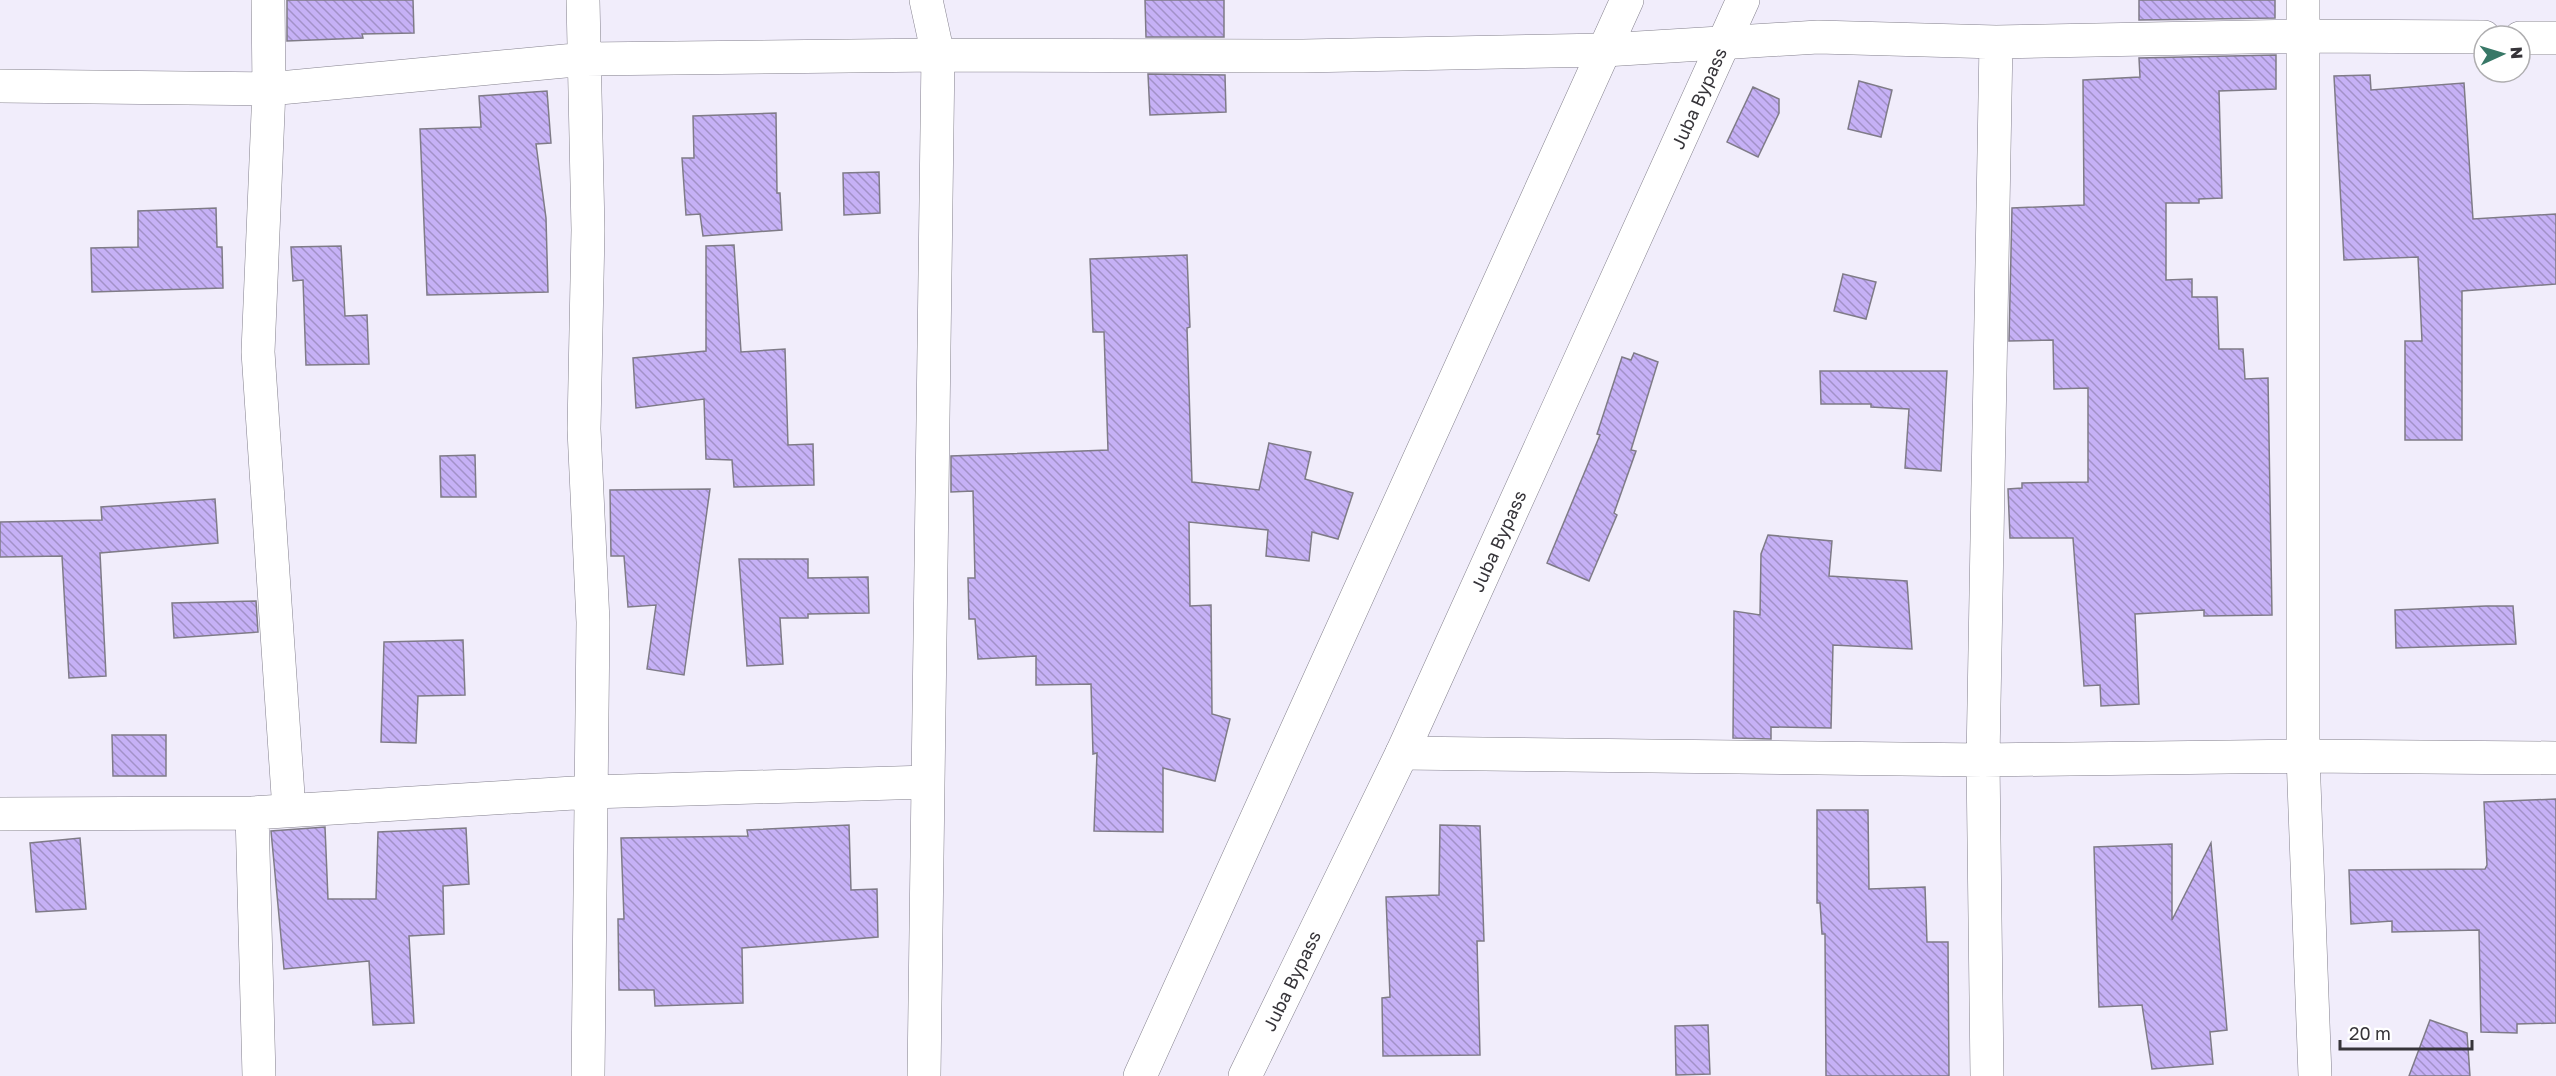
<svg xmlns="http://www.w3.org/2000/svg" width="2556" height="1076" font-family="'Golos Text',sans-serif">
	<defs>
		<pattern id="building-back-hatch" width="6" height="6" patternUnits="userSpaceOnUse" patternTransform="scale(1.5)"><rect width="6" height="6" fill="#c6b1f6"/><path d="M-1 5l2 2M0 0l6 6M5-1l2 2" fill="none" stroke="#a291c8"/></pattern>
	</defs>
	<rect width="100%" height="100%" fill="#f1edfb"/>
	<path fill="url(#building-back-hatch)" stroke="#7f7b87" stroke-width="1.5" d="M 287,0 L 413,0 L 414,33 L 362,34 L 363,38 L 287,41 Z
		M 1145,0 L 1224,0 L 1224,37 L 1146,37 Z
		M 2139,0 L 2275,0 L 2275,18 L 2139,20 Z
		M 2276,55 L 2276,89 L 2219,91 L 2222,198 L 2199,199 L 2199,203 L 2166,203 L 2166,280 L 2192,279 L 2192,297 L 2217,297 L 2219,349 L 2243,349 L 2245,379 L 2268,378 L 2272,615 L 2204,616 L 2204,610 L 2135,614 L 2139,704 L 2101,706 L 2100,685 L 2084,686 L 2073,538 L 2010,538 L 2008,489 L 2022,488 L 2022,483 L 2088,482 L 2088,388 L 2054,389 L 2053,340 L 2009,341 L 2012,208 L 2084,205 L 2083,80 L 2140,77 L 2139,58 Z
		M 1148,74 L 1225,75 L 1226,112 L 1150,115 Z
		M 2370,75 L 2371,90 L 2464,83 L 2473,219 L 2556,214 L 2556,284 L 2462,291 L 2462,440 L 2405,440 L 2405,341 L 2422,341 L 2418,257 L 2344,260 L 2334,76 Z
		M 1859,81 L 1892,90 L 1881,137 L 1848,129 Z
		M 1753,87 L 1779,99 L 1779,113 L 1758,157 L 1727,142 Z
		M 547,91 L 551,143 L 536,144 L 546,218 L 548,292 L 427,295 L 420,129 L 481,127 L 479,96 Z
		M 776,113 L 777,193 L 780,193 L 782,230 L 703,236 L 700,214 L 686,215 L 682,158 L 694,158 L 693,116 Z
		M 879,172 L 880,213 L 844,215 L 843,173 Z
		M 216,208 L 217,247 L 222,247 L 223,288 L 92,292 L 91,248 L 138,247 L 138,211 Z
		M 734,245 L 741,352 L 785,349 L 788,445 L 813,444 L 814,485 L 734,487 L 732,460 L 706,459 L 704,399 L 636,408 L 633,358 L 706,351 L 706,246 Z
		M 341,246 L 345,316 L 367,315 L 369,364 L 306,365 L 303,280 L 293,281 L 291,247 Z
		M 1187,255 L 1190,327 L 1187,328 L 1192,482 L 1259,490 L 1269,443 L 1311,452 L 1305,479 L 1353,493 L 1338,539 L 1312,532 L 1309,561 L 1266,556 L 1268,530 L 1189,522 L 1190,606 L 1211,605 L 1212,714 L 1230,719 L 1215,781 L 1163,768 L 1163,832 L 1094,831 L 1097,753 L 1093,754 L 1091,684 L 1036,685 L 1036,656 L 978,659 L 975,619 L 969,619 L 968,578 L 975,578 L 973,491 L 951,492 L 951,456 L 1108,450 L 1104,332 L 1093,332 L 1090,259 Z
		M 1843,274 L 1876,282 L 1866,319 L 1834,311 Z
		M 1634,353 L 1658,362 L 1631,450 L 1636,451 L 1614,513 L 1617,515 L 1589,581 L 1547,563 L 1600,435 L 1597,434 L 1622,357 L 1631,360 Z
		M 1820,371 L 1947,371 L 1941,471 L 1905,468 L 1909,409 L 1871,407 L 1871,404 L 1821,404 Z
		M 475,455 L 476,497 L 441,497 L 440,456 Z
		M 710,489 L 684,675 L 647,669 L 656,605 L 628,607 L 624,556 L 611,556 L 610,490 Z
		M 215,499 L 218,543 L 100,553 L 106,676 L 69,678 L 62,556 L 0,557 L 0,522 L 102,520 L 101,507 Z
		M 1768,535 L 1832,541 L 1829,576 L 1907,581 L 1912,649 L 1833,645 L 1831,728 L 1771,727 L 1771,739 L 1733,738 L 1734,611 L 1760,615 L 1761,554 Z
		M 739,559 L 808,559 L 808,578 L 868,577 L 869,613 L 808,614 L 808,618 L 780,618 L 783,664 L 747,666 Z
		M 256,601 L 258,632 L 174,638 L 172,603 Z
		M 2486,606 L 2513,606 L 2516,644 L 2396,648 L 2395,610 Z
		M 463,640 L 465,695 L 418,696 L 416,743 L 381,742 L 384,642 Z
		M 112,735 L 166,735 L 166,776 L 113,776 Z
		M 2556,799 L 2556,1023 L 2517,1024 L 2517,1033 L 2481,1032 L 2479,930 L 2392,932 L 2392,921 L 2351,924 L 2349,870 L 2485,869 L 2487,865 L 2484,802 Z
		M 1817,810 L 1868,810 L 1869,889 L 1925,887 L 1927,942 L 1948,942 L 1949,1076 L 1826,1076 L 1825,934 L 1822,934 L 1820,903 L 1817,903 Z
		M 849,825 L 851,890 L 877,889 L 878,937 L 742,948 L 743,1003 L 655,1006 L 654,990 L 619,990 L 618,919 L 624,919 L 621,838 L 748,836 L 747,830 Z
		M 1440,825 L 1480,826 L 1484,941 L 1477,941 L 1480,1055 L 1383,1056 L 1382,998 L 1390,997 L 1386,897 L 1439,895 Z
		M 325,827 L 328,899 L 376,899 L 378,832 L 466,828 L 469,884 L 443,886 L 444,934 L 409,936 L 414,1023 L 373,1025 L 369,961 L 284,969 L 271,831 Z
		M 80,838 L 86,909 L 36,912 L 30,843 Z
		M 2211,843 L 2227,1030 L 2210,1032 L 2213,1064 L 2152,1069 L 2142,1005 L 2099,1007 L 2094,847 L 2172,844 L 2172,920 Z
		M 2430,1020 L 2467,1033 L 2470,1076 L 2409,1076 Z
		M 1708,1025 L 1710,1074 L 1676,1075 L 1675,1026 Z"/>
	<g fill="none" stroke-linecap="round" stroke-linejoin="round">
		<g stroke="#84818d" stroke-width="34">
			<path id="minor" d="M 268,0 L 269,89 L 258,352 L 289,810
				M 583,0 L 588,230 L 584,429 L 593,622 L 588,1076
				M 2303,0 L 2303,756 L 2315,1076
				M 2520,38 L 2556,38
				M 0,86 L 269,89 L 586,59 L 938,55 L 1303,56 L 1605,50 L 1818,37 L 1996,42 L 2304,36 L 2484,37
				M 1402,753 L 1983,760 L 2303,756 L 2556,758
				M 252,813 L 259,1076
				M 0,814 L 252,813 L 590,792 L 928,782
				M 924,1076 L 938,55 L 926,0
				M 1987,1076 L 1983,760 L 1996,42"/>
		</g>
		<g stroke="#84818d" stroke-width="34">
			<g id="primary">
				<path d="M 1140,1076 L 1627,0"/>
				<path id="s1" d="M 1245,1076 L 1402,753 L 1743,0"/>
			</g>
		</g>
		<use href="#minor" stroke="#fff" stroke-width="33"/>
		<use href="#primary" stroke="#fff" stroke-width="33"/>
	</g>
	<g text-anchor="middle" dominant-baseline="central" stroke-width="5" stroke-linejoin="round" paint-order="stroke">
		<g font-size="18" fill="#363439" stroke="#fff">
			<text stroke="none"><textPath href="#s1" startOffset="1078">Juba Bypass</textPath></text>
			<text stroke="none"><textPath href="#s1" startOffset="592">Juba Bypass</textPath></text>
			<text stroke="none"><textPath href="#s1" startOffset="106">Juba Bypass</textPath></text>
		</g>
	</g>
	<g transform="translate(2502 54) rotate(86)"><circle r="28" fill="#ffffff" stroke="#afaeb0" stroke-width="1.5"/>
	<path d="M0-4.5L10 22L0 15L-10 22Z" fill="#387867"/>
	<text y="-9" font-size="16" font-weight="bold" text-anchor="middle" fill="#363439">N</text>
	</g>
	<path d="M2340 1040v9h132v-9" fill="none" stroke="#363439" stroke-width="3"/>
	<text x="2349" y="1040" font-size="18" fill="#363439" stroke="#ffffff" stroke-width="4.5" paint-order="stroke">20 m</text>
</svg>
